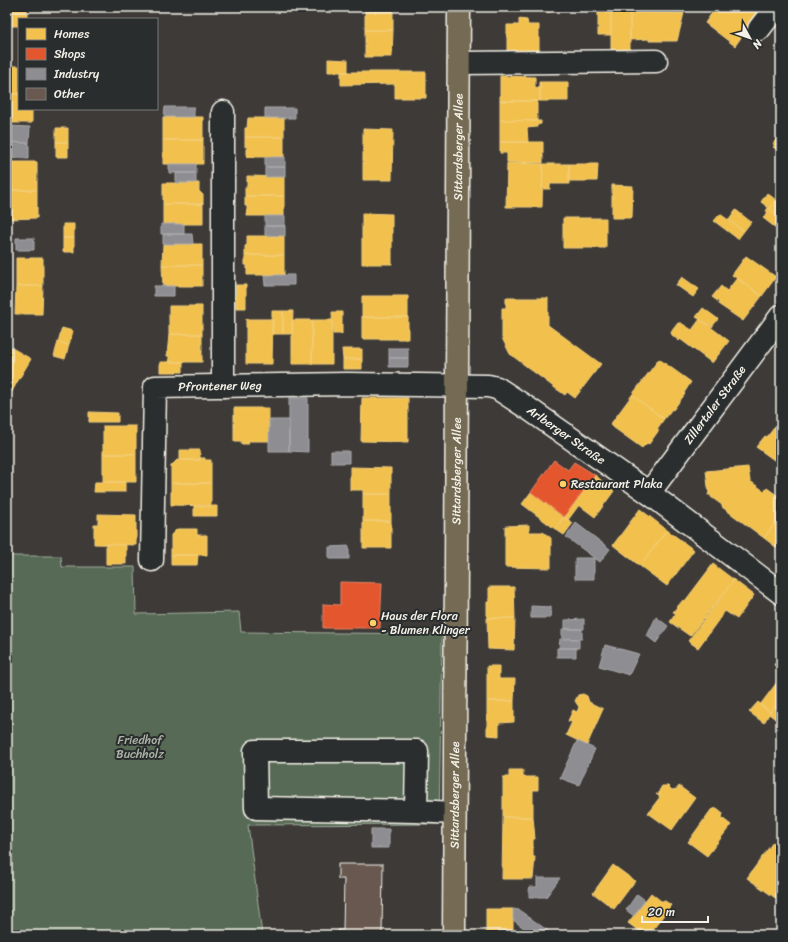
<svg xmlns="http://www.w3.org/2000/svg" width="788" height="942" font-family="Sriracha,sans-serif">
	<rect width="100%" height="100%" fill="#3d3a38"/>
	<filter id="ink" filterUnits="userSpaceOnUse"><feTurbulence type="fractalNoise" baseFrequency=".025" numOctaves="2"/><feDisplacementMap in="SourceGraphic" scale="8" xChannelSelector="R" yChannelSelector="G"/><feConvolveMatrix kernelMatrix="1 2 1 2 8 2 1 2 1" color-interpolation-filters="sRGB"/></filter>
	<g filter="url(#ink)">
		<path fill="#566a55" stroke="#a5ae9e" d="M 7,556 L 61,556 L 62,567 L 135,567 L 136,614 L 239,612 L 241,632 L 442,634 L 439,824 L 248,825 L 262,935 L 7,935 Z"/>
		<path fill="#f2c14e" stroke="#f3cf7c" d="M 7,7 L 27,7 L 27,19 L 19,19 L 19,26 L 7,26 Z
			M 365,7 L 393,7 L 393,30 L 365,30 Z
			M 531,7 L 551,7 L 551,12 L 531,11 Z
			M 716,7 L 763,7 L 735,46 L 705,23 Z
			M 598,12 L 611,12 L 611,35 L 598,35 Z
			M 611,12 L 630,12 L 630,55 L 611,55 Z
			M 630,12 L 684,13 L 677,41 L 649,41 L 649,39 L 630,40 Z
			M 519,19 L 527,20 L 528,25 L 539,25 L 539,53 L 507,53 L 507,25 L 519,25 Z
			M 365,30 L 393,30 L 392,57 L 365,57 Z
			M 328,59 L 348,60 L 348,72 L 328,72 Z
			M 7,66 L 19,66 L 19,94 L 7,94 Z
			M 341,72 L 426,72 L 426,98 L 395,98 L 395,84 L 341,85 Z
			M 500,76 L 535,77 L 535,87 L 539,88 L 539,82 L 540,82 L 540,101 L 500,101 Z
			M 540,82 L 568,82 L 568,101 L 540,101 Z
			M 7,94 L 19,94 L 19,109 L 32,109 L 32,123 L 7,123 Z
			M 500,101 L 537,101 L 537,121 L 500,120 Z
			M 163,117 L 203,117 L 203,140 L 163,140 Z
			M 248,118 L 284,118 L 284,137 L 245,137 L 245,128 L 247,128 Z
			M 500,120 L 541,121 L 541,124 L 537,125 L 537,127 L 527,128 L 528,142 L 500,142 Z
			M 56,128 L 68,128 L 68,142 L 56,142 Z
			M 363,129 L 393,130 L 392,180 L 363,180 Z
			M 780,134 L 781,150 L 780,149 L 779,151 L 773,147 L 775,145 L 773,144 Z
			M 245,137 L 284,137 L 284,157 L 247,157 L 247,146 L 245,147 Z
			M 163,140 L 203,140 L 203,164 L 163,164 Z
			M 56,142 L 68,142 L 68,157 L 56,157 Z
			M 500,142 L 543,142 L 543,163 L 507,162 L 507,153 L 500,153 Z
			M 9,162 L 37,162 L 37,190 L 9,190 Z
			M 507,163 L 543,164 L 542,207 L 506,207 Z
			M 543,164 L 569,164 L 569,184 L 550,184 L 550,189 L 542,189 Z
			M 569,164 L 598,164 L 597,181 L 569,181 Z
			M 247,176 L 284,177 L 284,196 L 245,196 L 245,187 L 247,187 Z
			M 163,183 L 199,183 L 199,191 L 203,195 L 203,204 L 163,204 Z
			M 612,185 L 633,186 L 632,218 L 612,218 Z
			M 9,190 L 37,190 L 37,218 L 9,219 Z
			M 767,193 L 776,200 L 770,209 L 761,202 Z
			M 245,196 L 284,196 L 284,216 L 247,216 L 247,206 L 245,206 Z
			M 776,200 L 781,203 L 781,217 L 770,209 Z
			M 163,204 L 203,204 L 203,224 L 163,224 Z
			M 768,208 L 781,217 L 781,232 L 763,218 L 768,212 L 766,211 Z
			M 736,210 L 751,222 L 744,231 L 729,220 Z
			M 362,213 L 392,214 L 392,264 L 362,264 Z
			M 720,214 L 744,231 L 738,239 L 714,221 Z
			M 563,218 L 606,218 L 606,248 L 563,248 Z
			M 63,224 L 74,224 L 74,238 L 63,238 Z
			M 247,236 L 284,236 L 284,255 L 245,255 L 245,246 L 247,245 Z
			M 63,238 L 74,238 L 74,252 L 63,252 Z
			M 163,244 L 202,244 L 202,265 L 162,265 Z
			M 245,255 L 284,255 L 284,275 L 247,275 L 247,265 L 245,265 Z
			M 746,256 L 776,277 L 762,296 L 732,275 Z
			M 16,258 L 43,258 L 43,286 L 16,286 Z
			M 162,265 L 202,265 L 202,286 L 163,286 Z
			M 682,277 L 699,289 L 693,297 L 676,285 Z
			M 737,278 L 762,296 L 743,321 L 718,304 L 719,302 L 712,297 L 721,286 L 727,291 Z
			M 236,285 L 246,285 L 246,308 L 236,308 Z
			M 16,286 L 43,286 L 42,314 L 15,314 Z
			M 362,296 L 408,296 L 408,317 L 362,317 Z
			M 506,298 L 548,298 L 548,325 L 601,364 L 575,398 L 567,392 L 565,395 L 555,388 L 510,354 L 502,338 L 502,308 L 506,308 Z
			M 169,306 L 202,306 L 202,334 L 169,334 Z
			M 703,308 L 718,319 L 712,327 L 696,317 Z
			M 272,311 L 283,311 L 283,334 L 272,334 Z
			M 283,311 L 293,311 L 292,334 L 283,334 Z
			M 332,312 L 342,312 L 342,334 L 333,334 Z
			M 362,317 L 408,317 L 408,339 L 362,339 Z
			M 246,319 L 273,319 L 272,364 L 246,364 Z
			M 700,319 L 729,341 L 712,363 L 680,339 L 679,341 L 672,335 L 671,332 L 678,323 L 681,323 L 692,330 Z
			M 292,320 L 312,320 L 312,364 L 292,364 Z
			M 312,320 L 332,320 L 332,364 L 312,364 Z
			M 62,328 L 73,331 L 69,345 L 58,342 Z
			M 169,334 L 202,334 L 202,362 L 169,362 L 169,356 L 167,356 Z
			M 58,342 L 69,345 L 65,359 L 54,356 Z
			M 7,345 L 31,359 L 16,384 L 7,379 Z
			M 342,349 L 362,349 L 362,359 L 343,359 Z
			M 343,359 L 362,359 L 362,369 L 343,369 Z
			M 659,359 L 691,382 L 684,393 L 685,394 L 673,410 L 672,409 L 664,419 L 632,395 Z
			M 160,362 L 183,362 L 183,372 L 160,372 Z
			M 7,379 L 16,384 L 7,401 Z
			M 632,395 L 664,419 L 657,429 L 659,430 L 649,444 L 647,443 L 642,448 L 610,425 Z
			M 362,398 L 408,398 L 408,442 L 361,441 Z
			M 234,408 L 269,408 L 269,441 L 248,441 L 249,444 L 241,444 L 241,441 L 234,441 Z
			M 89,412 L 118,413 L 118,422 L 89,422 Z
			M 781,419 L 781,465 L 756,447 L 765,436 L 767,437 Z
			M 103,426 L 136,426 L 136,454 L 103,454 Z
			M 180,450 L 200,450 L 200,460 L 180,460 Z
			M 103,454 L 136,454 L 136,482 L 103,482 Z
			M 200,458 L 205,458 L 205,460 L 211,460 L 211,483 L 171,483 L 171,466 L 177,460 L 200,460 Z
			M 350,467 L 391,468 L 391,494 L 363,494 L 363,490 L 350,490 Z
			M 748,467 L 750,481 L 764,491 L 767,488 L 781,498 L 781,515 L 764,538 L 722,507 L 722,505 L 711,497 L 711,495 L 708,495 L 708,494 L 709,494 L 706,471 Z
			M 595,475 L 614,491 L 595,517 L 579,505 L 568,520 L 564,517 Z
			M 95,482 L 125,482 L 125,492 L 94,492 Z
			M 171,483 L 211,483 L 211,506 L 171,505 Z
			M 531,492 L 564,517 L 555,529 L 522,504 Z
			M 363,494 L 391,494 L 391,521 L 363,521 Z
			M 194,506 L 217,506 L 217,516 L 194,516 Z
			M 640,509 L 667,530 L 640,566 L 613,545 Z
			M 98,514 L 136,515 L 136,545 L 94,544 L 94,524 L 98,524 Z
			M 781,515 L 781,551 L 764,538 Z
			M 564,517 L 573,523 L 564,535 L 555,529 Z
			M 363,521 L 391,521 L 391,548 L 363,548 Z
			M 529,525 L 529,532 L 543,532 L 551,538 L 551,568 L 505,567 L 505,526 Z
			M 177,529 L 197,529 L 197,535 L 207,535 L 207,555 L 171,555 L 171,535 Z
			M 667,530 L 694,550 L 667,586 L 640,566 Z
			M 106,544 L 126,545 L 126,564 L 106,564 Z
			M 171,555 L 198,555 L 197,565 L 171,565 Z
			M 713,564 L 734,580 L 690,636 L 670,622 L 676,613 L 673,612 L 683,600 L 685,601 Z
			M 734,580 L 754,595 L 737,619 L 725,611 L 698,648 L 688,641 Z
			M 489,587 L 514,587 L 515,618 L 487,618 L 487,602 L 489,602 Z
			M 487,618 L 515,618 L 514,650 L 488,649 Z
			M 781,655 L 781,670 L 774,665 Z
			M 487,666 L 499,666 L 499,679 L 515,679 L 514,701 L 487,701 Z
			M 781,677 L 781,698 L 770,712 L 760,705 Z
			M 583,694 L 587,696 L 589,702 L 603,709 L 587,745 L 566,735 L 572,722 L 568,721 L 573,710 L 577,712 L 579,707 L 575,701 L 578,695 Z
			M 781,698 L 781,719 L 779,722 L 769,714 Z
			M 487,701 L 514,701 L 514,722 L 499,723 L 499,736 L 487,735 Z
			M 758,702 L 770,712 L 764,723 L 749,712 Z
			M 509,770 L 523,770 L 523,777 L 538,777 L 538,790 L 533,790 L 533,817 L 503,817 L 503,777 L 509,777 Z
			M 662,786 L 668,786 L 672,790 L 677,789 L 679,786 L 695,798 L 672,830 L 648,813 L 660,797 L 656,794 L 661,795 L 659,794 L 659,791 Z
			M 717,808 L 723,813 L 722,818 L 731,825 L 707,856 L 688,842 L 711,810 Z
			M 503,817 L 533,817 L 535,839 L 533,839 L 533,857 L 535,857 L 533,879 L 502,879 Z
			M 773,842 L 781,848 L 781,902 L 747,878 Z
			M 613,865 L 635,881 L 614,909 L 593,893 Z
			M 651,893 L 661,901 L 665,901 L 671,905 L 649,935 L 640,935 L 639,931 L 628,923 Z
			M 486,909 L 513,909 L 513,935 L 486,935 Z"/>
		<path fill="#e4572e" stroke="#e98566" d="M 554,460 L 568,470 L 574,462 L 595,475 L 564,517 L 531,492 Z
			M 340,582 L 382,583 L 380,628 L 323,628 L 323,604 L 340,605 Z"/>
		<path fill="#8d8d92" stroke="#acabac" d="M 165,107 L 194,107 L 194,117 L 164,117 Z
			M 265,108 L 295,108 L 295,118 L 265,118 Z
			M 9,126 L 30,127 L 29,143 L 9,142 Z
			M 9,142 L 29,143 L 29,159 L 9,158 Z
			M 265,157 L 285,157 L 285,167 L 265,167 Z
			M 169,164 L 196,164 L 196,173 L 169,173 Z
			M 265,167 L 285,167 L 285,177 L 265,177 Z
			M 176,173 L 196,173 L 196,183 L 176,183 Z
			M 265,216 L 285,216 L 285,226 L 265,226 Z
			M 161,224 L 184,224 L 184,234 L 161,234 Z
			M 265,226 L 285,226 L 285,236 L 265,235 Z
			M 163,234 L 192,234 L 193,244 L 163,244 Z
			M 16,238 L 34,238 L 34,250 L 16,250 Z
			M 264,275 L 294,275 L 294,285 L 265,285 Z
			M 154,286 L 174,286 L 174,296 L 154,296 Z
			M 389,348 L 408,348 L 408,358 L 389,358 Z
			M 389,358 L 408,358 L 408,367 L 389,367 Z
			M 289,398 L 308,398 L 308,452 L 289,451 Z
			M 269,420 L 289,420 L 289,451 L 269,451 Z
			M 331,451 L 349,451 L 349,463 L 331,463 Z
			M 576,523 L 610,549 L 600,562 L 566,537 Z
			M 349,546 L 349,559 L 329,559 L 329,547 Z
			M 575,558 L 594,558 L 594,579 L 575,579 Z
			M 531,606 L 551,607 L 551,618 L 531,618 Z
			M 656,617 L 668,626 L 656,643 L 647,636 Z
			M 584,619 L 584,629 L 565,629 L 565,620 Z
			M 562,629 L 582,629 L 582,639 L 562,638 Z
			M 560,639 L 579,639 L 579,648 L 559,648 Z
			M 605,645 L 639,654 L 629,675 L 599,666 Z
			M 557,648 L 576,648 L 576,657 L 557,657 Z
			M 577,741 L 595,749 L 579,785 L 560,778 Z
			M 371,829 L 389,829 L 389,848 L 371,848 Z
			M 537,878 L 560,878 L 546,897 L 529,897 L 529,887 L 537,887 Z
			M 637,894 L 645,900 L 634,916 L 626,910 Z
			M 513,909 L 519,910 L 551,933 L 550,935 L 533,935 L 513,920 Z"/>
		<path fill="#695950" stroke="#f4f1e8" d="M 338,864 L 383,864 L 382,935 L 338,935 L 338,930 L 343,930 L 344,879 L 338,879 Z"/>
		<g fill="none" stroke-linecap="round" stroke-linejoin="round">
			<g stroke="#f4f1e8" stroke-width="25">
				<g id="minor">
					<path d="M 759,29 L 776,7"/>
					<path d="M 459,63 L 656,61"/>
					<path d="M 223,386 L 223,112"/>
					<path id="s1" d="M 649,493 L 781,316"/>
					<path id="s2" d="M 152,560 L 155,387 L 347,384 L 488,386 L 497,388 L 529,409 L 649,493 L 781,593"/>
					<path d="M 416,811 L 417,751 L 255,751 L 256,808 L 416,811 L 454,813"/>
				</g>
			</g>
			<g stroke="#f4f1e8" stroke-width="25">
				<g id="major">
					<path id="s3" d="M 454,935 L 459,7"/>
				</g>
			</g>
			<use href="#minor" stroke="#2a2d2e" stroke-width="22"/>
			<use href="#major" stroke="#746b52" stroke-width="22"/>
		</g>
	</g>
	<g fill="#ffd166" stroke="#2a2d2e" stroke-width="1.5">
		<circle cx="563" cy="484" r="4"/>
		<circle cx="373" cy="623" r="4"/>
	</g>
	<g text-anchor="middle" dominant-baseline="central" stroke-width="4" stroke-linejoin="round" paint-order="stroke">
		<g font-size="12" fill="#f4f1e8" stroke="#2a2d2e">
			<text stroke="none"><textPath href="#s3" startOffset="788">Sittardsberger Allee</textPath></text>
			<text stroke="none"><textPath href="#s2" startOffset="238">Pfrontener Weg</textPath></text>
			<text stroke="none"><textPath href="#s1" startOffset="110">Zillertaler Straße</textPath></text>
			<text stroke="none"><textPath href="#s2" startOffset="599">Arlberger Straße</textPath></text>
			<text stroke="none"><textPath href="#s3" startOffset="464">Sittardsberger Allee</textPath></text>
			<text stroke="none"><textPath href="#s3" startOffset="140">Sittardsberger Allee</textPath></text>
		</g>
		<g font-size="12" fill="#f4f1e8" stroke="#2a2d2e" text-anchor="start">
			<text x="571" y="484">Restaurant Plaka</text>
			<text x="381" y="616">Haus der Flora<tspan x="381" dy="14">- Blumen Klinger</tspan></text>
		</g>
		<g font-size="12" fill="#adb4a6" stroke="#2a2d2e">
			<text x="140" y="740">Friedhof<tspan x="140" dy="14">Buchholz</tspan></text>
		</g>
	</g>
	<rect width="788" height="942" fill="none" stroke="#2a2d2e" stroke-width="24"/>
	<rect x="12" y="12" width="764" height="918" fill="none" stroke="#f4f1e8" stroke-width="1.5" filter="url(#ink)"/>
	<rect x="18" y="18" width="140" height="92" fill="#2a2d2e" stroke="#7b7b78"/>
	<rect x="26" y="28" width="20" height="12" fill="#f2c14e" stroke="#7b7b78"/>
	<text x="54" y="38" font-size="12" fill="#f4f1e8">Homes</text>
	<rect x="26" y="48" width="20" height="12" fill="#e4572e" stroke="#7b7b78"/>
	<text x="54" y="58" font-size="12" fill="#f4f1e8">Shops</text>
	<rect x="26" y="68" width="20" height="12" fill="#8d8d92" stroke="#7b7b78"/>
	<text x="54" y="78" font-size="12" fill="#f4f1e8">Industry</text>
	<rect x="26" y="88" width="20" height="12" fill="#695950" stroke="#7b7b78"/>
	<text x="54" y="98" font-size="12" fill="#f4f1e8">Other</text>
	<g transform="translate(750 38) rotate(130)" stroke="#2a2d2e" stroke-width="3" paint-order="stroke">
	<path d="M0-3L7 15L0 10L-7 15Z" fill="#f4f1e8"/>
	<text y="-6" font-size="11" font-weight="bold" text-anchor="middle" fill="#f4f1e8">N</text>
	</g>
	<path d="M642 916v6h66v-6" fill="none" stroke="#f4f1e8" stroke-width="2"/>
	<text x="648" y="916" font-size="12" fill="#f4f1e8" stroke="#2a2d2e" stroke-width="3" paint-order="stroke">20 m</text>
</svg>
